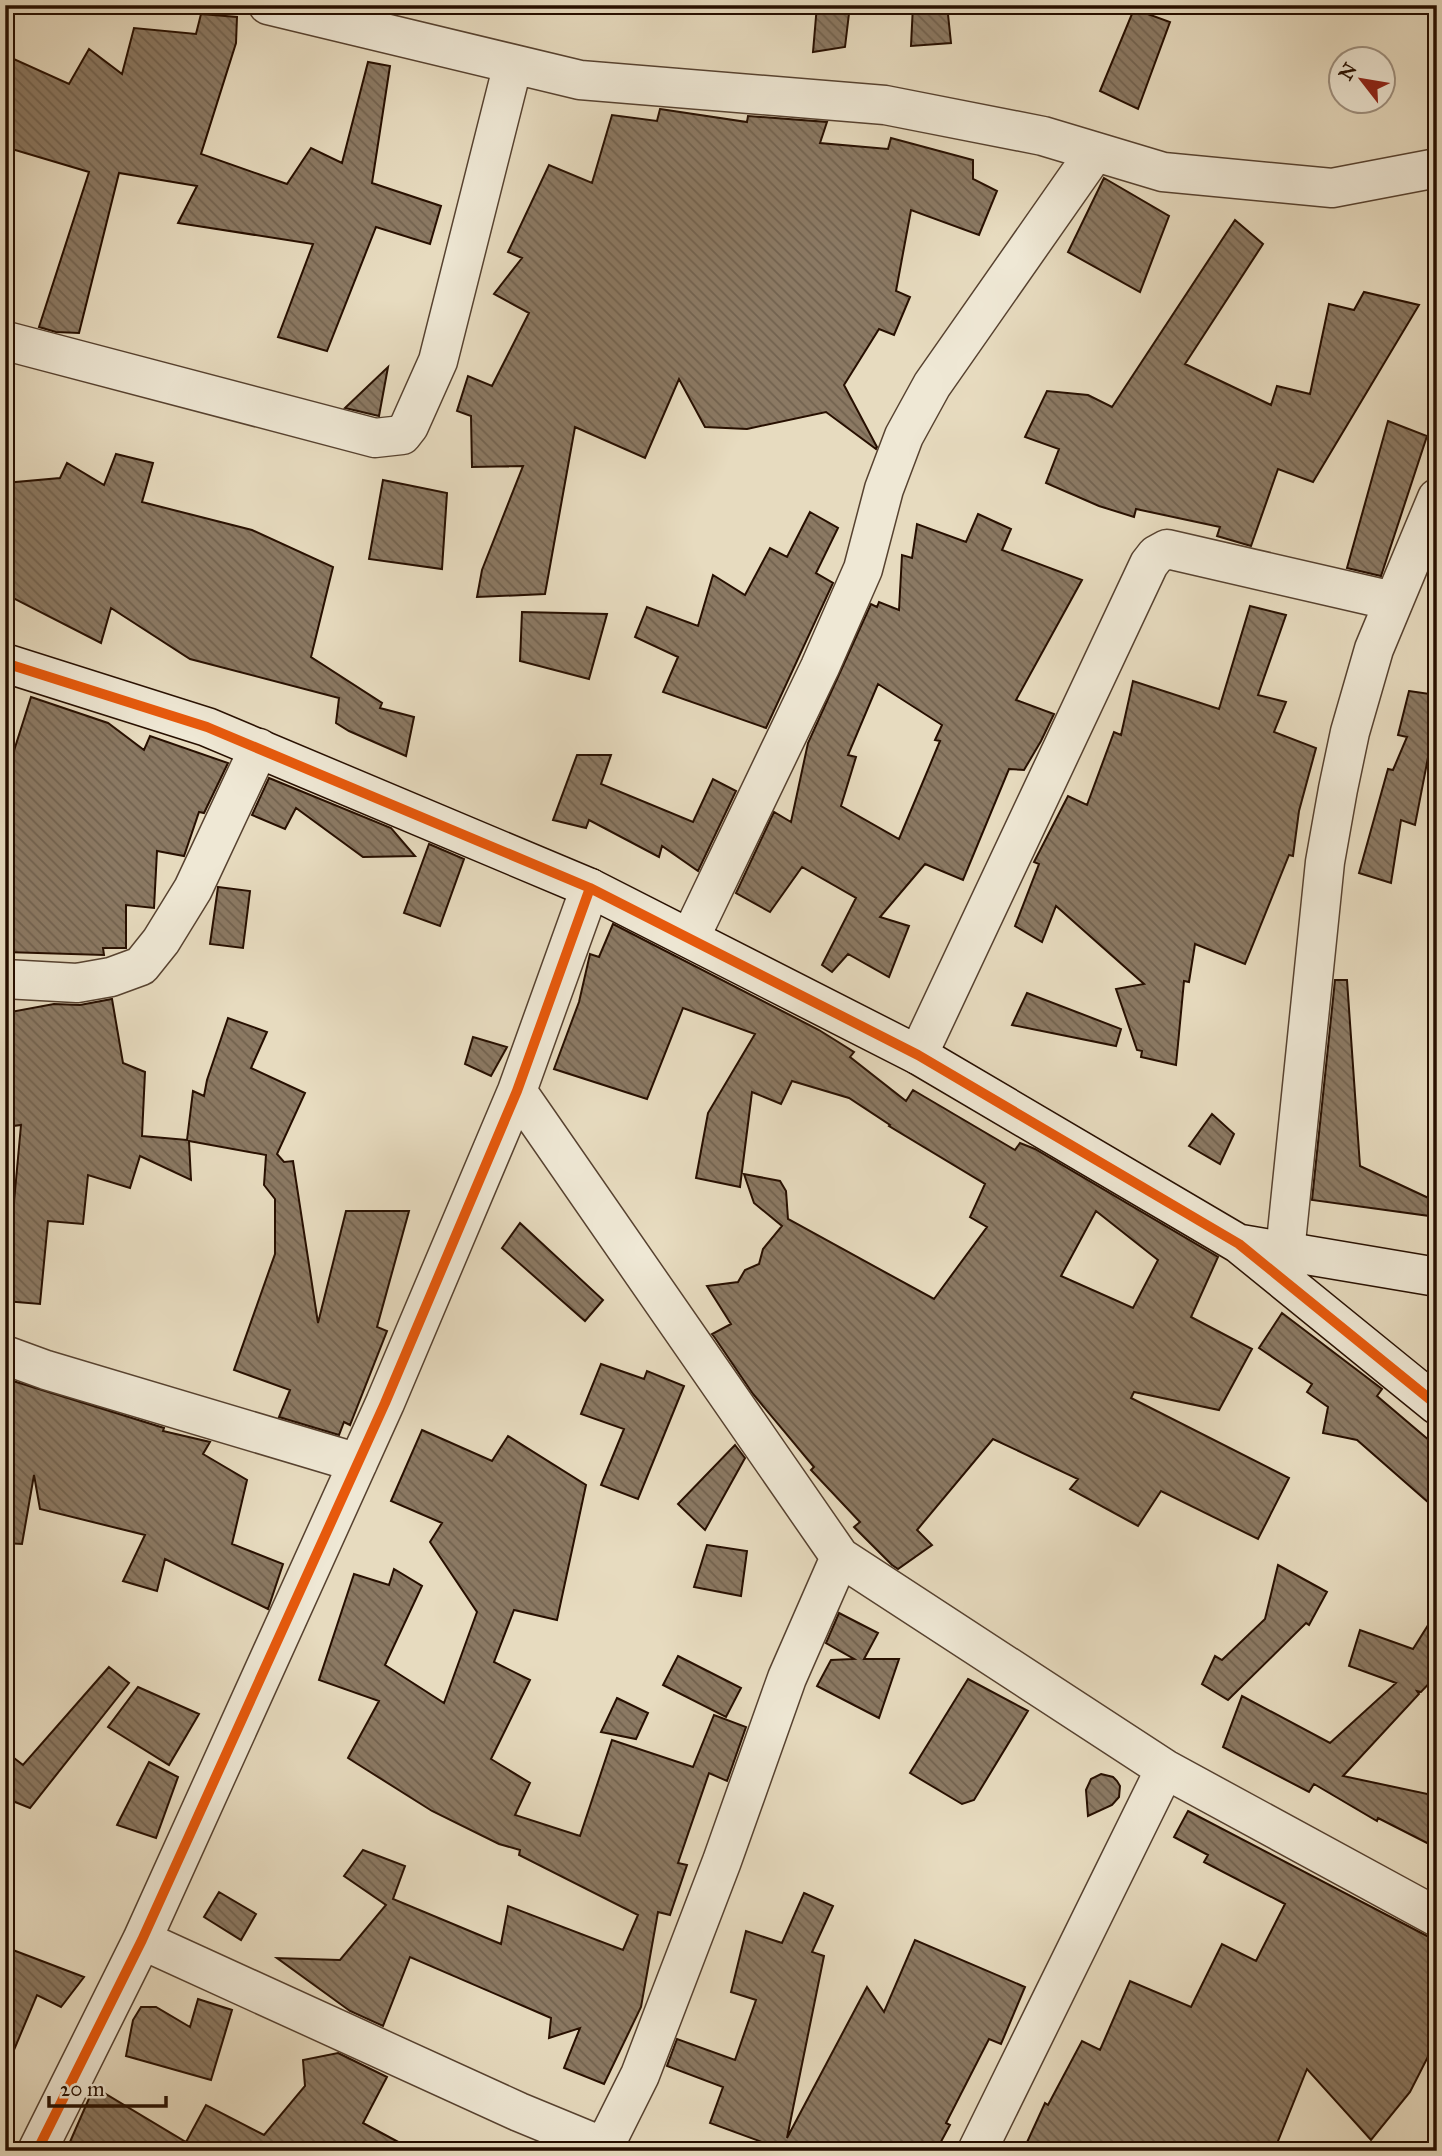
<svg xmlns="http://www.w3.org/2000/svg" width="1442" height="2156" font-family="'IM FELL Great Primer',serif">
	<defs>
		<pattern id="building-back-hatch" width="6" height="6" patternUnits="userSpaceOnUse" patternTransform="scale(1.75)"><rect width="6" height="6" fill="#8b7963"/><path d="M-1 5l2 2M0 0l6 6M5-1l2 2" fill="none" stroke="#72624f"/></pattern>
	</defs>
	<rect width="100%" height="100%" fill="#e7dbbf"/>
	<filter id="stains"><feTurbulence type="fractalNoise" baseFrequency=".00286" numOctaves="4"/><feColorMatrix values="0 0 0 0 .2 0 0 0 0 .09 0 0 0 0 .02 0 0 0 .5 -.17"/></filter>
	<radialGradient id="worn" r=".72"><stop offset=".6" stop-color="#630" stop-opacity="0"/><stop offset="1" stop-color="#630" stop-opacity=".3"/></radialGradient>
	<path fill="url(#building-back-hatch)" stroke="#270f00" stroke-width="2" fill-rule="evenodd" d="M 817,5 L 850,5 L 845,47 L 813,52 Z
		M 913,5 L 947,5 L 951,43 L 911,46 Z
		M 1134,9 L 1170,22 L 1138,109 L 1100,91 Z
		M 201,14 L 237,17 L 236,43 L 201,154 L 287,184 L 311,148 L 342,163 L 368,62 L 390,66 L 372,183 L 441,206 L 430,244 L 376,227 L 327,351 L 278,337 L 313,244 L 178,223 L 197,186 L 119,173 L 79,333 L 56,332 L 39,327 L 89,172 L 5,147 L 5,55 L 69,84 L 89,49 L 122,74 L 134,28 L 196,34 Z
		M 660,109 L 747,122 L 748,116 L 827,122 L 820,143 L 888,149 L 891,138 L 973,160 L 973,179 L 997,191 L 979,235 L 911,210 L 896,291 L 910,297 L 894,335 L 879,329 L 844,385 L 877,447 L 876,449 L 826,412 L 747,429 L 705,427 L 679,379 L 645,458 L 575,427 L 545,594 L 477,597 L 482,570 L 523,466 L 472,467 L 471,416 L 457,411 L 468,376 L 492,386 L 529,313 L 494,294 L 522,258 L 508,252 L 549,165 L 592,183 L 612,115 L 657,121 Z
		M 1104,178 L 1169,216 L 1140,292 L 1068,252 Z
		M 1235,220 L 1263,244 L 1185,364 L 1271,405 L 1277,386 L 1310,394 L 1329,304 L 1354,310 L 1364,292 L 1419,305 L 1313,482 L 1278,469 L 1251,546 L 1217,536 L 1220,527 L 1136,509 L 1134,517 L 1099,506 L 1046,483 L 1059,449 L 1025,437 L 1047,391 L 1088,395 L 1112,407 Z
		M 388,367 L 379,416 L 345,408 Z
		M 1388,421 L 1427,436 L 1381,576 L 1347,568 Z
		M 116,454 L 153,463 L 142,502 L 252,530 L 333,567 L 311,657 L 382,703 L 380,708 L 414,717 L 406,756 L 349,731 L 336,723 L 339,698 L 190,659 L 111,608 L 101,643 L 5,594 L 5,483 L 60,478 L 67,463 L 104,485 Z
		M 383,480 L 447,493 L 442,569 L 369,559 Z
		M 810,512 L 838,528 L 816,573 L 833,583 L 766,728 L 663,692 L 678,657 L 635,637 L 647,607 L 698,626 L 713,575 L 745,595 L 770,548 L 787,557 Z
		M 978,514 L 1011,529 L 1002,550 L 1082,580 L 1016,700 L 1054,714 L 1041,741 L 1024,770 L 1009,769 L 963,880 L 925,864 L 880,917 L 909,926 L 889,977 L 848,954 L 832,972 L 822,965 L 856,898 L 802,867 L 770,912 L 736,893 L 774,812 L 791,822 L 808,743 L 871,604 L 877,607 L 879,602 L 899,610 L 902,555 L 912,558 L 917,524 L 966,542 ZM 878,684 L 942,725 L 935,740 L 940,741 L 899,839 L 841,806 L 856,757 L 848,755 Z
		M 1250,606 L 1286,615 L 1258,695 L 1286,702 L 1274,732 L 1316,748 L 1299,811 L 1293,856 L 1289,855 L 1245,964 L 1195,944 L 1189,982 L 1184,981 L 1176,1065 L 1141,1057 L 1142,1051 L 1137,1050 L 1116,989 L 1144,984 L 1056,906 L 1042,942 L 1015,926 L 1039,864 L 1034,862 L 1068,796 L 1087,805 L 1114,732 L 1121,735 L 1133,681 L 1219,709 Z
		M 522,612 L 607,614 L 589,679 L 520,661 Z
		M 1409,691 L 1437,695 L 1437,743 L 1431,742 L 1415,825 L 1401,820 L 1391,883 L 1359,873 L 1388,769 L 1393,770 L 1407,737 L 1398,735 Z
		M 31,697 L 108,723 L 144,750 L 150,736 L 228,763 L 204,813 L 199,812 L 184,856 L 157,851 L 154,908 L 126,905 L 126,948 L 103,948 L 104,955 L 5,952 L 5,779 Z
		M 577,755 L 611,755 L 601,784 L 693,822 L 713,779 L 736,791 L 698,871 L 662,846 L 659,857 L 589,820 L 586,828 L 553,820 Z
		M 269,778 L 391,828 L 415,856 L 363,857 L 296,808 L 285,829 L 252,815 Z
		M 429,844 L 464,859 L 440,926 L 404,913 Z
		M 218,887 L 250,891 L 243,948 L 210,944 Z
		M 613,924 L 819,1030 L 854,1052 L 850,1057 L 906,1101 L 913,1090 L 1015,1150 L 1020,1143 L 1035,1149 L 1218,1257 L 1191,1317 L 1252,1349 L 1219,1410 L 1134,1392 L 1131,1398 L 1289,1478 L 1258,1539 L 1161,1491 L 1138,1526 L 1070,1489 L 1078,1479 L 993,1439 L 917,1530 L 932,1545 L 898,1569 L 892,1565 L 854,1527 L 860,1522 L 811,1470 L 814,1467 L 753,1394 L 715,1338 L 712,1334 L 731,1324 L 707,1286 L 738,1282 L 745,1270 L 759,1264 L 763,1249 L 782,1226 L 754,1203 L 744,1174 L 780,1181 L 786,1191 L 788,1219 L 934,1299 L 987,1227 L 970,1217 L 985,1184 L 889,1126 L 890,1125 L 849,1098 L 792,1081 L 781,1104 L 752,1092 L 740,1187 L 696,1178 L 708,1113 L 755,1034 L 683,1008 L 647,1099 L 554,1069 L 579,1002 L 590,954 L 599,957 ZM 1096,1211 L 1158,1260 L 1133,1308 L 1061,1276 Z
		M 1335,980 L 1347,980 L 1360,1166 L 1437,1202 L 1437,1217 L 1312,1200 Z
		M 1027,993 L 1121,1029 L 1116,1046 L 1012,1025 Z
		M 112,999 L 123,1063 L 145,1072 L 142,1136 L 187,1140 L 193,1091 L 204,1096 L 207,1080 L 228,1018 L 267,1032 L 251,1068 L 305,1093 L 277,1154 L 284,1162 L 293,1161 L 318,1323 L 346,1211 L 409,1211 L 377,1327 L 387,1331 L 350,1425 L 344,1422 L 339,1435 L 279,1417 L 290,1390 L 234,1370 L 275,1254 L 275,1199 L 264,1185 L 266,1155 L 189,1141 L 191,1180 L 140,1156 L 130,1188 L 88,1175 L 83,1224 L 48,1221 L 40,1304 L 5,1301 L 21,1125 L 5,1127 L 5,1013 L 54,1004 L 80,1005 Z
		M 473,1037 L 507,1047 L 491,1076 L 465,1064 Z
		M 1212,1114 L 1234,1134 L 1220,1164 L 1189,1146 Z
		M 520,1223 L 603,1300 L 585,1321 L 502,1248 Z
		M 1282,1313 L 1382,1389 L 1377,1396 L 1437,1447 L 1437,1510 L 1357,1440 L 1323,1433 L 1328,1407 L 1307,1392 L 1312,1384 L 1259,1348 Z
		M 601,1364 L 644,1379 L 647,1371 L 684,1386 L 638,1499 L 601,1485 L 624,1429 L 581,1414 Z
		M 13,1381 L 164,1428 L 163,1431 L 210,1442 L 203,1454 L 247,1480 L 232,1544 L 283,1564 L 268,1609 L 165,1559 L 157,1591 L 123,1581 L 145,1535 L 40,1509 L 34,1475 L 22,1544 L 5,1543 L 5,1406 Z
		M 422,1430 L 492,1461 L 508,1436 L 586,1485 L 557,1620 L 514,1610 L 494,1662 L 530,1680 L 491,1759 L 530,1783 L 515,1815 L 580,1836 L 612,1740 L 693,1767 L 714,1715 L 746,1727 L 727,1781 L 709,1773 L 678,1863 L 687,1865 L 670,1915 L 658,1912 L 641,2007 L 604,2084 L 564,2068 L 580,2028 L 549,2038 L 551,2018 L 410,1957 L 383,2026 L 350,2011 L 277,1958 L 340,1960 L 386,1905 L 344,1876 L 363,1850 L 405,1866 L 393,1899 L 501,1944 L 508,1906 L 623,1950 L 638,1915 L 519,1855 L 520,1850 L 499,1844 L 432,1811 L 348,1758 L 379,1701 L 319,1680 L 354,1574 L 389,1585 L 394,1569 L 422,1586 L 385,1665 L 444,1703 L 477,1612 L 430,1542 L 442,1523 L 391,1501 Z
		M 735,1445 L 745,1458 L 705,1530 L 678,1504 Z
		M 707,1545 L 747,1551 L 741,1596 L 694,1587 Z
		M 1278,1565 L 1327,1592 L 1309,1625 L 1306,1623 L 1228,1700 L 1202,1684 L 1215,1656 L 1222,1660 L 1265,1619 Z
		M 1437,1611 L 1437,1675 L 1421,1692 L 1417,1691 L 1419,1694 L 1343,1776 L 1437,1796 L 1437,1848 L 1378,1818 L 1377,1821 L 1314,1784 L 1309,1792 L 1223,1747 L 1242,1696 L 1330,1743 L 1396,1683 L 1349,1666 L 1360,1630 L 1413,1649 Z
		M 839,1613 L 878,1633 L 864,1659 L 899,1659 L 879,1718 L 817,1686 L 831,1660 L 854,1659 L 826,1643 Z
		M 678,1656 L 741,1688 L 726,1717 L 663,1685 Z
		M 109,1667 L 129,1683 L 30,1808 L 5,1798 L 5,1751 L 23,1765 Z
		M 968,1679 L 1028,1711 L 974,1800 L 962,1804 L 910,1773 Z
		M 138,1687 L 199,1714 L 169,1765 L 108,1727 Z
		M 617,1698 L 648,1713 L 636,1739 L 601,1732 Z
		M 149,1762 L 178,1777 L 156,1838 L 117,1825 Z
		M 1101,1774 L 1113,1777 L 1117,1781 L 1120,1786 L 1119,1797 L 1112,1805 L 1088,1816 L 1086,1790 L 1091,1779 Z
		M 1188,1811 L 1427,1936 L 1437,1939 L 1437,2039 L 1410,2092 L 1371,2140 L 1307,2069 L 1274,2151 L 1023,2151 L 1045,2103 L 1048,2105 L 1082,2041 L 1100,2050 L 1130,1981 L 1191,2007 L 1222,1944 L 1256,1961 L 1285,1904 L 1204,1862 L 1208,1855 L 1174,1837 Z
		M 219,1892 L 256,1914 L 241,1940 L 204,1917 Z
		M 804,1893 L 833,1906 L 812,1952 L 824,1956 L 787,2138 L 867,1987 L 884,2012 L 915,1940 L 1025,1987 L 1001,2044 L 989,2039 L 946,2123 L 950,2125 L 936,2151 L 780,2151 L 781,2149 L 710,2123 L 723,2087 L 667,2066 L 677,2039 L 735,2060 L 756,2000 L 731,1992 L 746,1931 L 782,1943 Z
		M 5,1947 L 84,1977 L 61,2007 L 37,1995 L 6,2069 Z
		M 198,1999 L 232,2010 L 211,2080 L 126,2056 L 133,2020 L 141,2007 L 156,2007 L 190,2027 Z
		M 338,2053 L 387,2077 L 363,2123 L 415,2151 L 66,2151 L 94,2087 L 186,2142 L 206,2105 L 264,2135 L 305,2086 L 303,2060 Z"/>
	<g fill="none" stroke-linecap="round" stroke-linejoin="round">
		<g stroke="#574230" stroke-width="41">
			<path id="street" d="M 268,5 L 580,80 L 885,105 L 1043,136 L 1163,172 L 1332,188 L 1437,168
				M 10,342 L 375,438 L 402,435 L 409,426 L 438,361 L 513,64
				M 690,938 L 820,667 L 863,569 L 884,489 L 904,436 L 932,385 L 1095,152
				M 5,979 L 77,983 L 111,977 L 141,966 L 161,941 L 193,889 L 259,748
				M 918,1055 L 1149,564 L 1156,555 L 1167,549 L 1393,601
				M 517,1091 L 840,1557 L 1165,1769 L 1437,1917
				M 1285,1252 L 1325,862 L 1338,789 L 1350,732 L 1374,649 L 1437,498
				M 5,1355 L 46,1370 L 358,1463
				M 142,1940 L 519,2112 L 604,2147 L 640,2075 L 722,1861 L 787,1678 L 840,1557
				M 37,2151 L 142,1940 L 385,1403 L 517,1091 L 590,888
				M 977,2151 L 1165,1769"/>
		</g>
		<g stroke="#270f00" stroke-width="41">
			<path id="secondary" d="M 5,663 L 207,727 L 590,888 L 918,1055 L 1239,1244 L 1437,1405
				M 1241,1244 L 1437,1277"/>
		</g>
		<use href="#street" stroke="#efe8d5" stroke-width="38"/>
		<use href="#secondary" stroke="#efe8d5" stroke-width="38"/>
		<g stroke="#efe8d5" stroke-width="15">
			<path id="cycleway" d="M 5,663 L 207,727 L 590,888 L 918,1055 L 1239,1244 L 1437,1405
				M 37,2151 L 142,1940 L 385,1403 L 517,1091 L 590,888"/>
		</g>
		<use href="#cycleway" stroke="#e8590c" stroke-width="10"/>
	</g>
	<rect width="1442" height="2156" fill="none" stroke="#e7dbbf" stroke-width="28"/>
	<rect x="7" y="7" width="1428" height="2142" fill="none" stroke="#270f00" stroke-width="3.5"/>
	<rect x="14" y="14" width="1414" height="2128" fill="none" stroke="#270f00" stroke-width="2"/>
	<g transform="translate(1362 80) rotate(301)"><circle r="33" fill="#efe8d5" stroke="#9f9180" stroke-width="2"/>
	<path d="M0-5L12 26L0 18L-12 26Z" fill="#8f2418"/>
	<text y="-10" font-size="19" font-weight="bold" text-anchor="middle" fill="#270f00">N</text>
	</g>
	<path d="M49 2096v10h117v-10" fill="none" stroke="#270f00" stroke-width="3.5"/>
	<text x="60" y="2096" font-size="21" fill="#270f00" stroke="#efe8d5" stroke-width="5" paint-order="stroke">20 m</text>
	<rect width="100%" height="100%" filter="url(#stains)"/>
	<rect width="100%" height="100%" fill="url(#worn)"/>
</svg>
